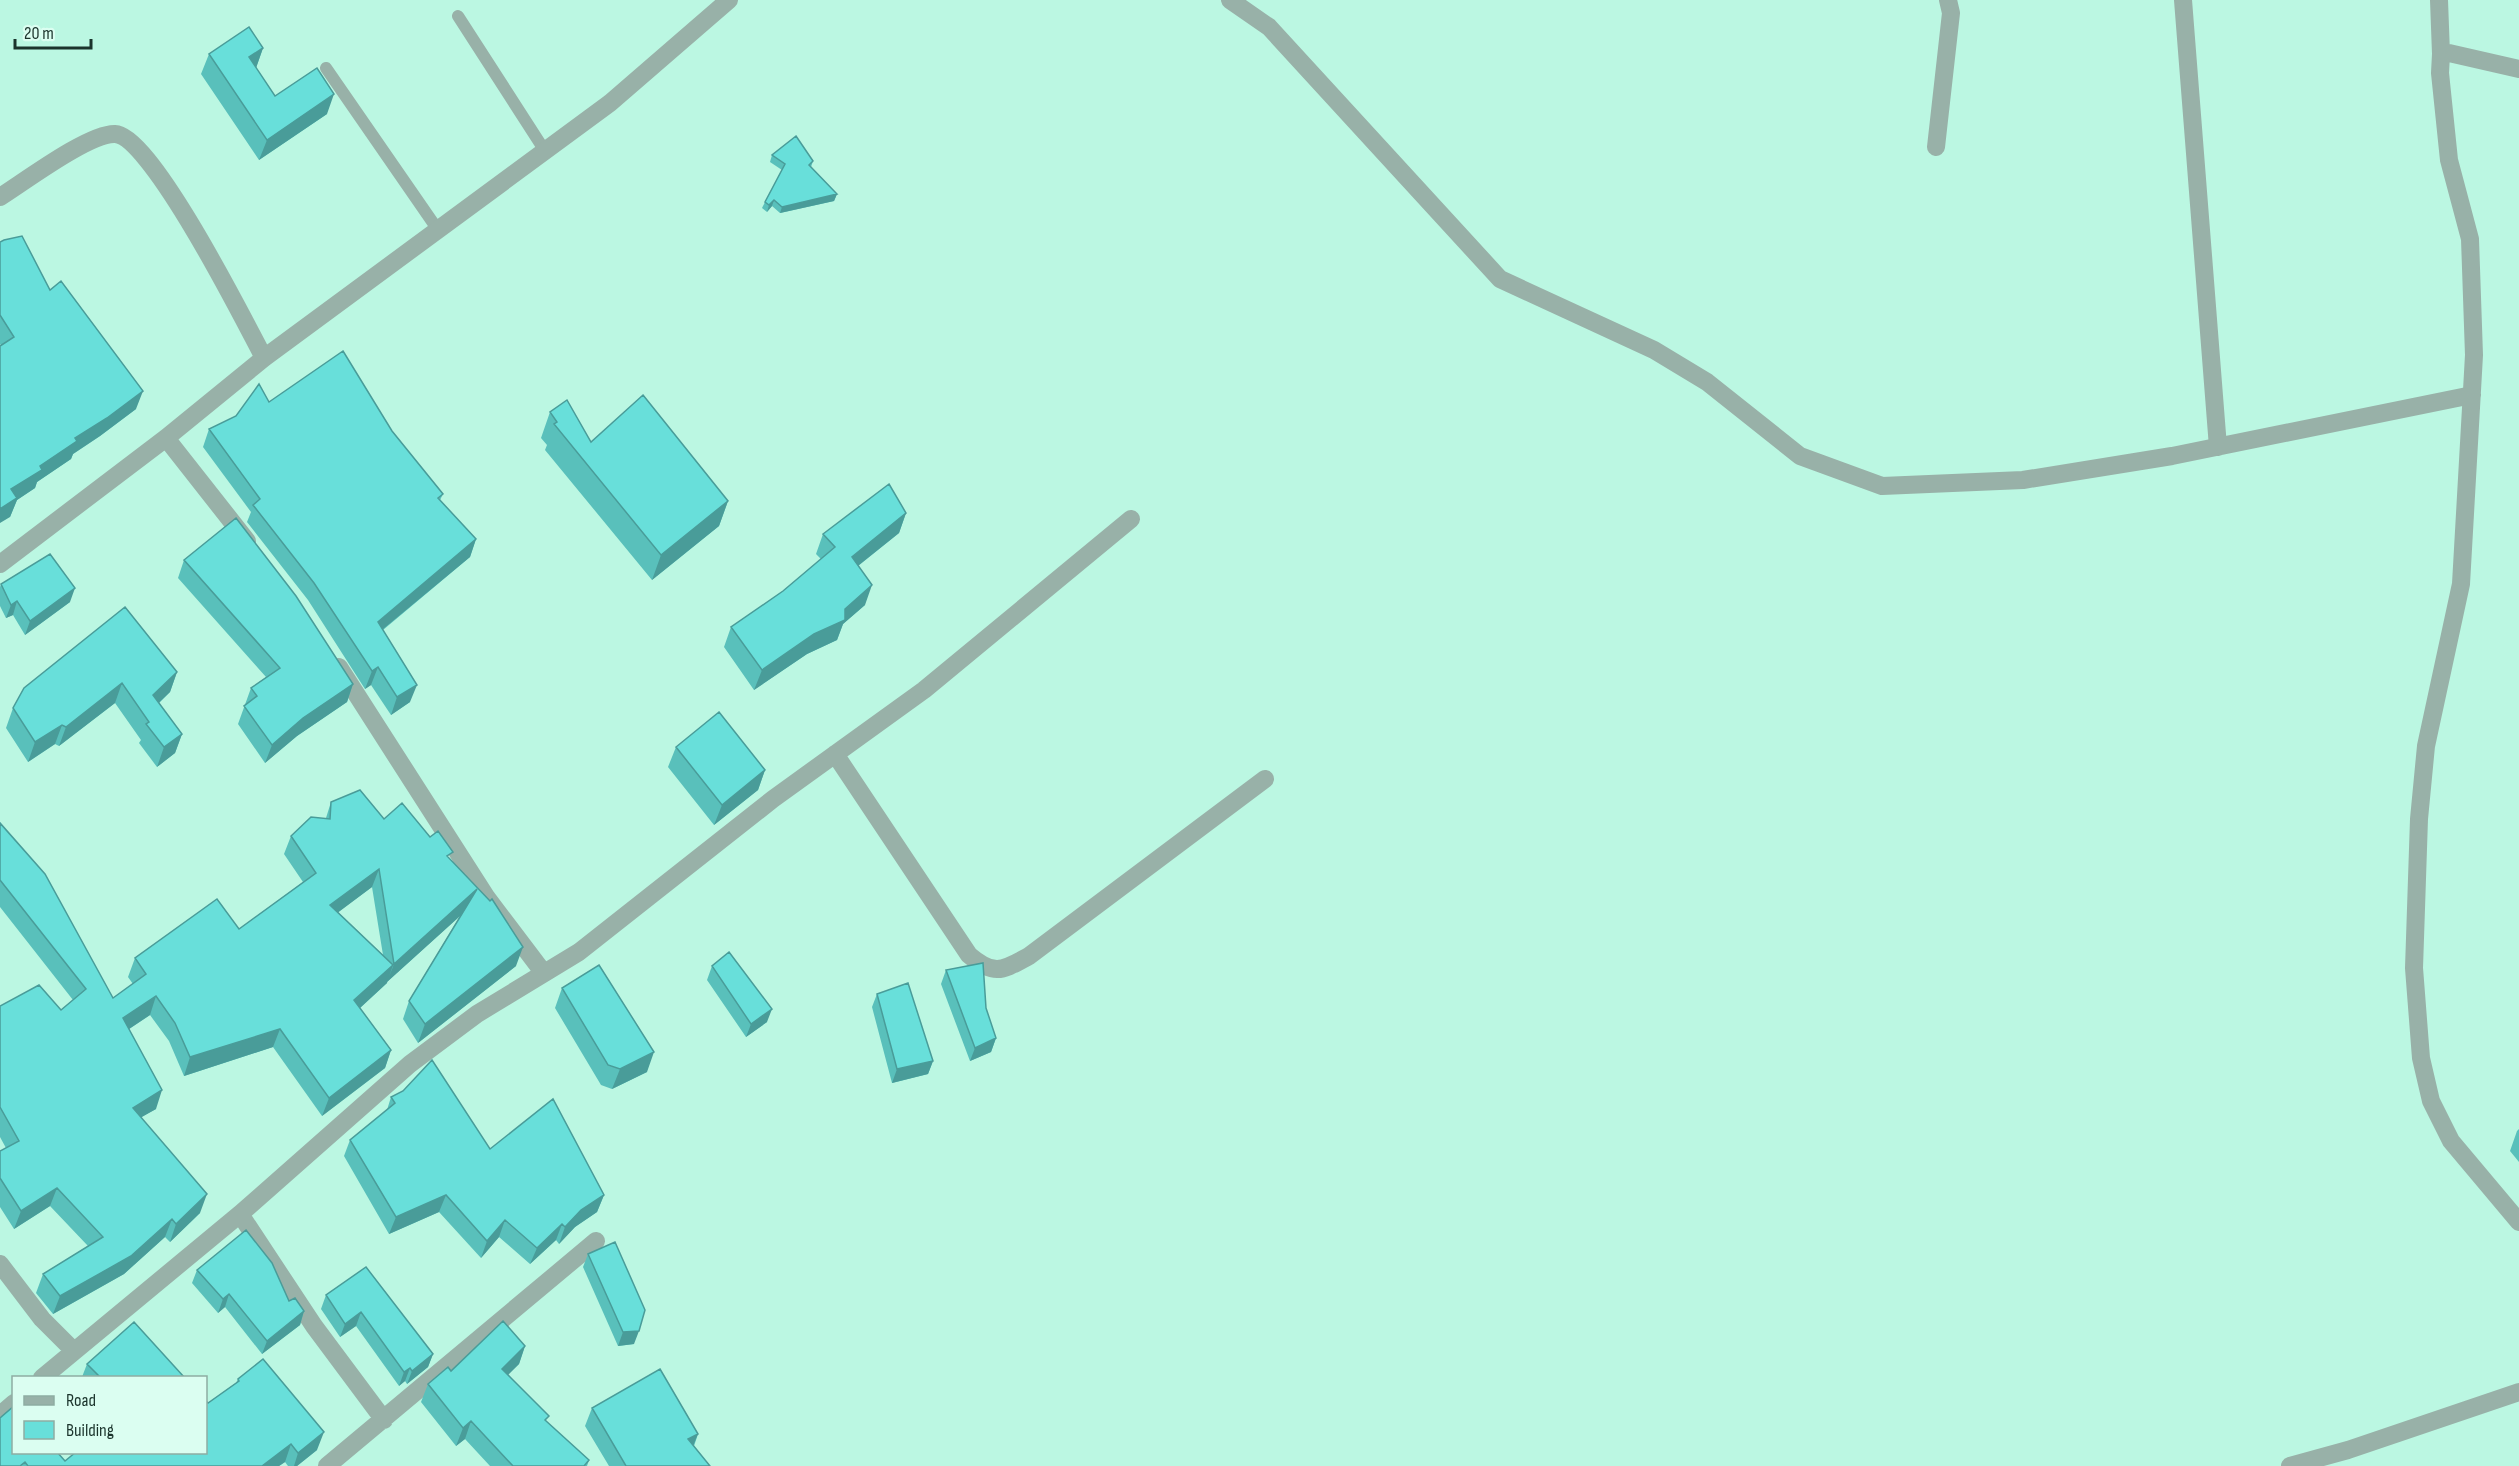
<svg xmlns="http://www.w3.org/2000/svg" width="2519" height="1466" font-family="'Sofia Sans Condensed',sans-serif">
	<rect width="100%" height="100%" fill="#bbf7e2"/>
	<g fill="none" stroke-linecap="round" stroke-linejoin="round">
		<path stroke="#98b1a8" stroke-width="12" d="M 458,16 L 545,151
			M 326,68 L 438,230"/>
		<path stroke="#98b1a8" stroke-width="18" d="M 1230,0 L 1269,27 L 1500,279 L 1654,350 L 1707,382 L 1800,456 L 1882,486 L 2023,480 L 2172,456 L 2472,395
			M 2183,0 L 2218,447
			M 2439,0 L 2441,54
			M 2519,69 L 2449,53 L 2441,54 L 2440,73 L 2449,160 L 2470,239 L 2474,355 L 2461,584 L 2426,746 L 2419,819 L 2414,968 L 2421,1058 L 2431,1101 L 2451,1141 L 2519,1222
			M 1936,147 L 1951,13 L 1948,0
			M 0,197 C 24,182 89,133 115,134 C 151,135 245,322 264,358
			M 166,438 L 247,541
			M 0,564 L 166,438 L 264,358 L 610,103 L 729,0
			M 339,667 L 487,898 L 543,972
			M 835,754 L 969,955 C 995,977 1003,970 1029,956 L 1265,779
			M 240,1214 L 314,1326 L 384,1420
			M 0,1264 L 42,1319 L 73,1350
			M 42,1378 L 240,1214 L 410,1064 L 477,1014 L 579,952 L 773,799 L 924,690 L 1131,519
			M 0,1415 L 14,1403
			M 327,1466 L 596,1241
			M 2290,1466 L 2348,1450 L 2519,1392"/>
	</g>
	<path fill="#59c0bb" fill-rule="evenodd" d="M 263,48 L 256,68 L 275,96 L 327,114 L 259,160 L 201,74 L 209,54 Z
		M 772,155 L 813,161 L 811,167 L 837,194 L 834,201 L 780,213 L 772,206 L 767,212 L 762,208 L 765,202 L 782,170 L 770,162 Z
		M 0,242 L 50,290 L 136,409 L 100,436 L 73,454 L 71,459 L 37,482 L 35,488 L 17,500 L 10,517 L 1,345 L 0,344 Z
		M 269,402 L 392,431 L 443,494 L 440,500 L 476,539 L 470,557 L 383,630 L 410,702 L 391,715 L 371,685 L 365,689 L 308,600 L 247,522 L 251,512 L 203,447 L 209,429 Z
		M 550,412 L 591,442 L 728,501 L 719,526 L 652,580 L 545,450 L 547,445 L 541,438 Z
		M 906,513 L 899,533 L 858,566 L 865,605 L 843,624 L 837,640 L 807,654 L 754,690 L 724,647 L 731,627 L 783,591 L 821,559 L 816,554 L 823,534 Z
		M 184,560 L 353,684 L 347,702 L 297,736 L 265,763 L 238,724 L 251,688 L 266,677 L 178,578 Z
		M 1,584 L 70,602 L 25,635 L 13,615 L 6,618 L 0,606 L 0,587 Z
		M 177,672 L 170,692 L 159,703 L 182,734 L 175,753 L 157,767 L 139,743 L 141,740 L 115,703 L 59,746 L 55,744 L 28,762 L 6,728 L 13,708 L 24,688 Z
		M 676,747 L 765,770 L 758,790 L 714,825 L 668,767 Z
		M 331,802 L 384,819 L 430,837 L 450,859 L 516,966 L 418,1043 L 403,1019 L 409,1001 L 460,916 L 387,982 L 387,981 L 387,983 L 360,1008 L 391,1050 L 385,1068 L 322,1116 L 273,1047 L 184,1076 L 169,1041 L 150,1015 L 129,1029 L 156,1109 L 141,1117 L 200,1213 L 170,1242 L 165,1237 L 124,1274 L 53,1314 L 36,1293 L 43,1274 L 88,1246 L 50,1206 L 14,1229 L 0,1207 L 0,1151 L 6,1148 L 0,1137 L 0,1006 L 61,1010 L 73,1000 L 0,907 L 0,823 L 113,998 L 133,984 L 128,977 L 135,958 L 239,929 L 303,882 L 284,854 L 291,836 L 326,818 ZM 372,887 L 383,955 L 338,912 Z
		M 712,966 L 767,1022 L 746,1037 L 707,980 Z
		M 946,970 L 996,1038 L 991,1052 L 970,1061 L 941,984 Z
		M 562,988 L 647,1072 L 612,1089 L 601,1085 L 555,1008 Z
		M 877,994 L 933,1061 L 928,1074 L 892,1083 L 872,1007 Z
		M 391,1097 L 490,1149 L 604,1195 L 597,1212 L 575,1227 L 559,1244 L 556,1240 L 530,1264 L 499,1237 L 481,1258 L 439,1212 L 389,1234 L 344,1156 L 350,1140 L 387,1110 Z
		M 2519,1129 L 2519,1162 L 2510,1151 L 2517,1131 Z
		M 588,1254 L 634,1344 L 618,1346 L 583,1267 Z
		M 366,1267 L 433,1354 L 428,1367 L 407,1384 L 405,1381 L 399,1386 L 356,1326 L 340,1337 L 321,1309 L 326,1295 Z
		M 197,1270 L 289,1301 L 304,1311 L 300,1325 L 262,1354 L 225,1307 L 218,1313 L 192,1283 Z
		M 525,1346 L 519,1364 L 508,1374 L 547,1422 L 589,1460 L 587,1466 L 490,1466 L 465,1439 L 456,1446 L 421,1402 L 428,1384 L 451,1371 Z
		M 87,1364 L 184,1377 L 82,1377 Z
		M 238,1379 L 317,1450 L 297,1466 L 288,1466 L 285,1462 L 279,1466 L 0,1466 L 0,1418 L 65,1461 L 208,1403 L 236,1383 Z
		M 592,1408 L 698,1434 L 694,1446 L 710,1466 L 609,1466 L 585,1426 Z"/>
	<path fill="#499c99" d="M 263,48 L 256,68 L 249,57 Z
		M 334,94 L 327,114 L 259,160 L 267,140 Z
		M 837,194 L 834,201 L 780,213 L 782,207 Z
		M 774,200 L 772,206 L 767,212 L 769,205 Z
		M 143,391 L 136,409 L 100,436 L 73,454 L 71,459 L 37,482 L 35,488 L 17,500 L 10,517 L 0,523 L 0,509 L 11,489 L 75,438 Z
		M 728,501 L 719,526 L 652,580 L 661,555 Z
		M 906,513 L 899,533 L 844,577 L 852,557 Z
		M 476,539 L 470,557 L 371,639 L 378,622 Z
		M 872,585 L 865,605 L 843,624 L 837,640 L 807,654 L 754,690 L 762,670 L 845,609 Z
		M 75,588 L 70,602 L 25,635 L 30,621 Z
		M 17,601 L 13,615 L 6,618 L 11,605 Z
		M 378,667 L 371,685 L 365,689 L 372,671 Z
		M 177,672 L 170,692 L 146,715 L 153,695 Z
		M 122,683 L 115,703 L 59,746 L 66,727 Z
		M 353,684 L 347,702 L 297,736 L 265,763 L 272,745 L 303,718 Z
		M 417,685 L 410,702 L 391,715 L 397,697 Z
		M 62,725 L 55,744 L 28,762 L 35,742 Z
		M 182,734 L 175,753 L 157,767 L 164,747 Z
		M 765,770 L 758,790 L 714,825 L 722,805 Z
		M 379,869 L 372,887 L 324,923 L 330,905 Z
		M 477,889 L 470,907 L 387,982 L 394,964 Z
		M 523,947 L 516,966 L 418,1043 L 425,1024 Z
		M 393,965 L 387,983 L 348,1019 L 354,1000 Z
		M 156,996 L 150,1015 L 117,1037 L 123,1018 Z
		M 772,1009 L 767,1022 L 746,1037 L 751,1024 Z
		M 280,1029 L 273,1047 L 184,1076 L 190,1057 Z
		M 996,1038 L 991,1052 L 970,1061 L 975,1048 Z
		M 391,1050 L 385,1068 L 322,1116 L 329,1098 Z
		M 654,1052 L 647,1072 L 612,1089 L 620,1069 Z
		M 933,1061 L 928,1074 L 892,1083 L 897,1069 Z
		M 162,1090 L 156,1109 L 126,1126 L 133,1108 Z
		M 57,1188 L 50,1206 L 14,1229 L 21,1211 Z
		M 207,1194 L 200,1213 L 170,1242 L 176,1224 Z
		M 446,1195 L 439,1212 L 389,1234 L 396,1217 Z
		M 604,1195 L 597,1212 L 575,1227 L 559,1244 L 565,1227 L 581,1210 Z
		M 172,1219 L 165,1237 L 124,1274 L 53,1314 L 60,1296 Z
		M 505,1220 L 499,1237 L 481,1258 L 487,1241 Z
		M 562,1224 L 556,1240 L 530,1264 L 537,1248 Z
		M 229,1294 L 225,1307 L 218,1313 L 223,1299 Z
		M 304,1311 L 300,1325 L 262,1354 L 267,1341 Z
		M 361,1312 L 356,1326 L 340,1337 L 345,1324 Z
		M 639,1331 L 634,1344 L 618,1346 L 623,1332 Z
		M 525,1346 L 519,1364 L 496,1387 L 502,1369 Z
		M 433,1354 L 428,1367 L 407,1384 L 412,1371 Z
		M 410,1368 L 405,1381 L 399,1386 L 404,1372 Z
		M 471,1421 L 465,1439 L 456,1446 L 463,1428 Z
		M 324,1432 L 317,1450 L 297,1466 L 294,1466 L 298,1453 Z
		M 698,1434 L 691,1451 L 688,1439 Z
		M 291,1444 L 285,1462 L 279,1466 L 262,1466 Z"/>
	<path fill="#68dfda" stroke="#499c99" stroke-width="1.5" d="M 249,27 L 263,48 L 249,57 L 275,96 L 317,68 L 334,94 L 267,140 L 209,54 Z
		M 796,136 L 813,161 L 809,165 L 837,194 L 782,207 L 774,200 L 769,205 L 765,202 L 785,164 L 772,155 Z
		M 22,236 L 50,290 L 61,281 L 143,391 L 107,418 L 75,438 L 77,441 L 40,466 L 42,470 L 11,489 L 17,498 L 0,509 L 0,346 L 14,337 L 0,315 L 0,242 L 4,240 Z
		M 343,351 L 392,431 L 443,494 L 438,498 L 476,539 L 378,622 L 417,685 L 397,697 L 378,667 L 372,671 L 314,583 L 253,505 L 260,499 L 209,429 L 236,416 L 259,384 L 269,402 Z
		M 643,395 L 728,501 L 661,555 L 554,424 L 557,422 L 550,412 L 567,400 L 591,442 Z
		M 889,484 L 906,513 L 852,557 L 872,585 L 845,609 L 845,620 L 814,634 L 762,670 L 731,627 L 783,591 L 835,547 L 823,534 Z
		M 236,518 L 296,596 L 353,684 L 303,718 L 272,745 L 244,706 L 257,696 L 251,688 L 280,668 L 184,560 Z
		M 50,554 L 75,588 L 30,621 L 17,601 L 11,605 L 1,584 Z
		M 125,607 L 177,672 L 153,695 L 182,734 L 164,747 L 146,724 L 149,722 L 122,683 L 66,727 L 62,725 L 35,742 L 13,708 L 24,688 Z
		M 719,712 L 765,770 L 722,805 L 676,747 Z
		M 360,790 L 384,819 L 402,803 L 430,837 L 438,831 L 453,852 L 447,856 L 490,901 L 492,899 L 523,947 L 425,1024 L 409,1001 L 477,889 L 394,964 L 379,869 L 330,905 L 393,965 L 354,1000 L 391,1050 L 329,1098 L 280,1029 L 190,1057 L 175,1023 L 156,996 L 123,1018 L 162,1090 L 133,1108 L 207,1194 L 176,1224 L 172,1219 L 131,1256 L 60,1296 L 43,1274 L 103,1237 L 57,1188 L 21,1211 L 0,1178 L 0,1151 L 19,1141 L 0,1107 L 0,1006 L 39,985 L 61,1010 L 86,989 L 0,880 L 0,823 L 45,874 L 113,998 L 146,974 L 135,958 L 217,899 L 239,929 L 316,873 L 291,836 L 311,817 L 330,819 L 331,802 Z
		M 729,952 L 772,1009 L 751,1024 L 712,966 Z
		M 983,963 L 986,1008 L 996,1038 L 975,1048 L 946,970 Z
		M 599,965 L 654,1052 L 620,1069 L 608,1065 L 562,988 Z
		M 908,983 L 933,1061 L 897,1069 L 877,994 Z
		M 432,1060 L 490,1149 L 553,1099 L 604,1195 L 581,1210 L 565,1227 L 562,1224 L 537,1248 L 505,1220 L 487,1241 L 446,1195 L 396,1217 L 350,1140 L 395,1103 L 391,1097 L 403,1091 Z
		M 246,1230 L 272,1263 L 289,1301 L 295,1298 L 304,1311 L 267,1341 L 229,1294 L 223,1299 L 197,1270 Z
		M 615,1242 L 645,1310 L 639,1331 L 623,1332 L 588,1254 Z
		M 366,1267 L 433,1354 L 412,1371 L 410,1368 L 404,1372 L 361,1312 L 345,1324 L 326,1295 Z
		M 503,1321 L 525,1346 L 502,1369 L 549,1416 L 545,1420 L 589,1460 L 584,1466 L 513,1466 L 471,1421 L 463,1428 L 428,1384 L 448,1367 L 451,1371 Z
		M 134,1322 L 184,1377 L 100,1377 L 87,1364 Z
		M 263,1359 L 324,1432 L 298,1453 L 291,1444 L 262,1466 L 28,1466 L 25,1462 L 20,1466 L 0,1466 L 0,1418 L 14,1406 L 14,1452 L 57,1452 L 65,1461 L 76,1452 L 206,1452 L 206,1401 L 208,1403 L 239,1381 L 238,1379 Z
		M 660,1369 L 698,1434 L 688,1439 L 710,1466 L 626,1466 L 592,1408 Z"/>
	<rect x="12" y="1376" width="195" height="78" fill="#dbfef1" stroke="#8eada2" stroke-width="1.5"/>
	<rect x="24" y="1396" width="30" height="9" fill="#98b1a8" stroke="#8eada2" stroke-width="1.5"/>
	<text x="66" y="1406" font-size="18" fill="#1b342c">Road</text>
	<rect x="24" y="1421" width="30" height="18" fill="#68dfda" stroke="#8eada2" stroke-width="1.5"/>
	<text x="66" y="1436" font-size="18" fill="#1b342c">Building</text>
	<path d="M15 39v9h76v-9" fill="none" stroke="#1b342c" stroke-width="3"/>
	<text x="24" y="39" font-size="18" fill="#1b342c" stroke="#dbfef1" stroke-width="4.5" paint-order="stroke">20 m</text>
</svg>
